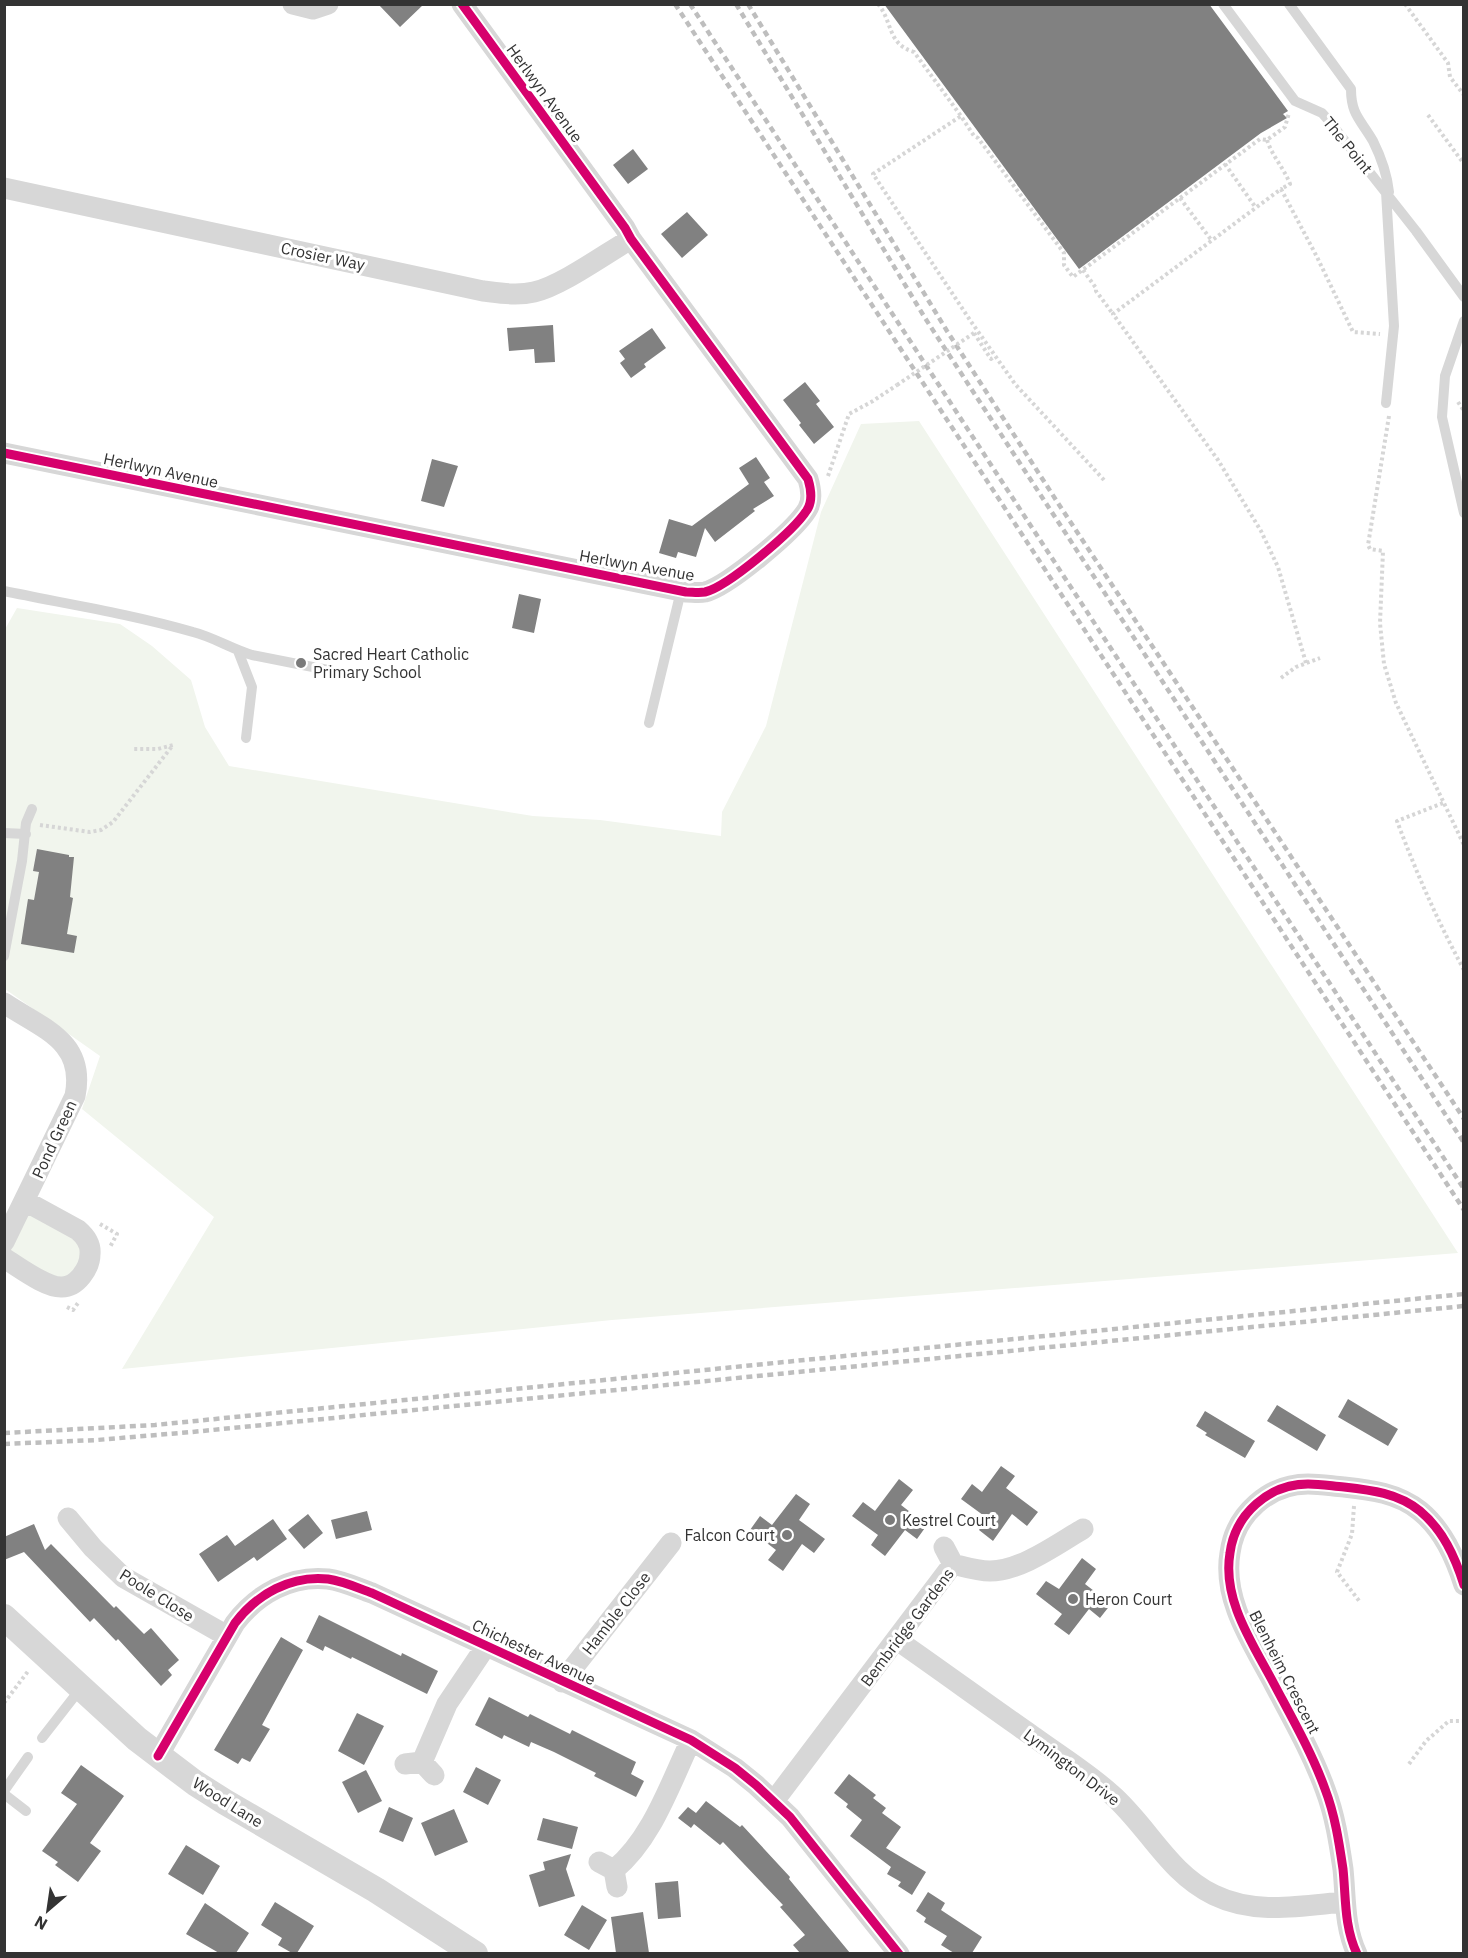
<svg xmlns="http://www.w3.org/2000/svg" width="1468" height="1958" font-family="'IBM Plex Sans',sans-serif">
	<rect width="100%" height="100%" fill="#fff"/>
	<path fill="#f1f5ed" d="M 919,421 L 1458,1253 L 612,1320 L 122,1369 L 214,1217 L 82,1109 L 100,1056 L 5,989 L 4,631 L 17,608 L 120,624 L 152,646 L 191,680 L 205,727 L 229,766 L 533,816 L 600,820 L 721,836 L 722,812 L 766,726 L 821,512 L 861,424 Z
		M 25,1201 L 89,1244 L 71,1286 L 5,1258 Z"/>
	<path fill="#818181" d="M 378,4 L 424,4 L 400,27 Z
		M 884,4 L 1209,4 L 1288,111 L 1283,114 L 1287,118 L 1261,133 L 1079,269 Z
		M 633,149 L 648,169 L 628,184 L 613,165 Z
		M 687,212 L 708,235 L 682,258 L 661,234 Z
		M 553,325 L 555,362 L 535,363 L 534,349 L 509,351 L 507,328 Z
		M 652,328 L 666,348 L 644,364 L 646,367 L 631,378 L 620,363 L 625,359 L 619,351 Z
		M 805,382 L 820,401 L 816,404 L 834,427 L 814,444 L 799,425 L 801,423 L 783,400 Z
		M 756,457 L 770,478 L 764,482 L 774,496 L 753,509 L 755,511 L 715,542 L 705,528 L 696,557 L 678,552 L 676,558 L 659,553 L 669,519 L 692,526 L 749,484 L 739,468 Z
		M 432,459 L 458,466 L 444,507 L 421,501 Z
		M 519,594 L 541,599 L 534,633 L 512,628 Z
		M 37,849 L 69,855 L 69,857 L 74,857 L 70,897 L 73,898 L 67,934 L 77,936 L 74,953 L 21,944 L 28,899 L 34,900 L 39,872 L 33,871 Z
		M 1348,1399 L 1398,1429 L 1388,1446 L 1338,1417 Z
		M 1277,1405 L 1326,1435 L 1317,1451 L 1267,1421 Z
		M 1205,1411 L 1255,1441 L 1245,1458 L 1205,1435 L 1207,1433 L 1196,1426 Z
		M 1001,1466 L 1015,1476 L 1006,1488 L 1038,1512 L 1027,1526 L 1012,1514 L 993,1541 L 979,1530 L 987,1518 L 961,1499 L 972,1484 L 982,1492 Z
		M 899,1479 L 913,1490 L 901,1505 L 927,1525 L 917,1539 L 905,1530 L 885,1556 L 871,1545 L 878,1535 L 852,1516 L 863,1502 L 875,1511 Z
		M 796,1494 L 810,1504 L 799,1520 L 825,1539 L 814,1553 L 802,1544 L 783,1571 L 768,1560 L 776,1550 L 750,1530 L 760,1516 L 772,1525 Z
		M 367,1511 L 372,1530 L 336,1539 L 331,1520 Z
		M 308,1514 L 323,1533 L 304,1549 L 288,1530 Z
		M 273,1519 L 287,1539 L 257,1561 L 254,1557 L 218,1582 L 199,1554 L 227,1535 L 235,1546 Z
		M 34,1524 L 45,1550 L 51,1544 L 114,1608 L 116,1606 L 144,1634 L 151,1628 L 179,1660 L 168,1670 L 172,1675 L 161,1686 L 118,1639 L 116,1641 L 94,1618 L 90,1622 L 24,1552 L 4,1560 L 4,1537 Z
		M 1082,1558 L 1096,1569 L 1085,1584 L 1111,1604 L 1100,1618 L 1089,1609 L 1069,1635 L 1054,1624 L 1062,1614 L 1036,1594 L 1046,1581 L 1059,1589 Z
		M 319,1615 L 401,1656 L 402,1653 L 438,1671 L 427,1694 L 352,1657 L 351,1659 L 325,1646 L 323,1651 L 306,1642 Z
		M 281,1637 L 303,1650 L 262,1725 L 270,1729 L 250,1762 L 242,1758 L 238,1764 L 214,1750 Z
		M 489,1697 L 528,1717 L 530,1714 L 570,1734 L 572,1730 L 636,1762 L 631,1774 L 644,1781 L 636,1797 L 594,1776 L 596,1773 L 554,1752 L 531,1742 L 529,1747 L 504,1735 L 502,1739 L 475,1725 Z
		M 357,1713 L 384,1726 L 364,1765 L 338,1751 Z
		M 81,1765 L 124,1796 L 90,1843 L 101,1851 L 78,1882 L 55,1865 L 58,1862 L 42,1851 L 77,1804 L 61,1793 Z
		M 476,1767 L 501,1780 L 488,1805 L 463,1792 Z
		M 366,1770 L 382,1801 L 358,1813 L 342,1782 Z
		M 849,1774 L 876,1795 L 873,1798 L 886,1808 L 882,1813 L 901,1827 L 886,1848 L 926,1872 L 912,1895 L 898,1886 L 901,1882 L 887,1874 L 891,1867 L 850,1836 L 862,1820 L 846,1807 L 848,1804 L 834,1793 Z
		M 706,1801 L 740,1827 L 742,1825 L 790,1877 L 789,1879 L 850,1953 L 800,1953 L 793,1945 L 805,1935 L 780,1907 L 783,1905 L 723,1842 L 720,1845 L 694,1824 L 691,1828 L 678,1818 L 688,1807 L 696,1813 Z
		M 389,1807 L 413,1818 L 403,1842 L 379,1832 Z
		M 454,1809 L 468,1842 L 435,1856 L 421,1823 Z
		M 543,1818 L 578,1827 L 572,1849 L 537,1840 Z
		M 186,1845 L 220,1866 L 203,1895 L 168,1874 Z
		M 571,1854 L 566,1869 L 575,1896 L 539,1907 L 529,1875 L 545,1870 L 543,1862 Z
		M 678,1881 L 681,1917 L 658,1919 L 655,1883 Z
		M 928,1892 L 945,1903 L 941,1910 L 982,1937 L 972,1953 L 954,1953 L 941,1945 L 947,1936 L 924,1922 L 926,1918 L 916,1911 Z
		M 275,1902 L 314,1926 L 297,1953 L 292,1953 L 278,1945 L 282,1938 L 261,1925 Z
		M 205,1903 L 249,1933 L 236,1953 L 219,1953 L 186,1934 Z
		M 582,1905 L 607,1920 L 589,1950 L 564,1935 Z
		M 643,1912 L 649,1953 L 616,1953 L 611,1917 Z"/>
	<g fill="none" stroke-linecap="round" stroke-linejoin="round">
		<path stroke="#d6d6d6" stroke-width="4" stroke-dasharray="3 3" stroke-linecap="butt" d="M 878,4 C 893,22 887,44 914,52 L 961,116
			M 1405,4 L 1448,63 L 1450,77 L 1464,95
			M 1428,115 L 1464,164
			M 1267,140 C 1272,156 1284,168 1290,184 L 1281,189
			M 1225,164 L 1256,208
			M 1180,198 L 1212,241
			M 1083,270 L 1096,288 L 1096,291 L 1113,314
			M 974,333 L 991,359 L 995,356
			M 1458,402 L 1464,411
			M 1389,416 L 1368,545 L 1370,549 L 1383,551 L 1380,623 L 1384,664 L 1396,703 L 1464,845
			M 828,476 L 849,414 L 873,401 L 897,385
			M 1104,480 L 1015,384 L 972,323 L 873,174 L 961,116 L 974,136 L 978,138 L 1064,253 L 1064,265 L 1073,277 L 1260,139 L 1267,140 L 1285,127 L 1289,113
			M 1306,663 L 1278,567 L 1261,531 L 1218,460 L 1113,314 L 1281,189 L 1317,257 L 1353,332 L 1380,334
			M 1281,678 L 1296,667 L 1320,658
			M 1443,803 L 1397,821 C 1416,872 1438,922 1464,970
			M 40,825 L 90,832 L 101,830 L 113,822 L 173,745 L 158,749 L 133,749
			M 100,1224 L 117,1234 L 110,1247
			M 67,1307 L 73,1310 L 78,1303
			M 1354,1506 L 1352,1534 L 1337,1572 L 1360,1602
			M 4,1703 L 29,1670
			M 1409,1764 L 1426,1741 L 1449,1721 L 1464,1721"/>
		<path stroke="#d7d7d7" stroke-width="10" d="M 1223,4 L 1295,101 L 1322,113 L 1330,122 L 1416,231 L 1464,297
			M 1289,4 L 1351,89 C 1351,115 1361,120 1373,141 C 1381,157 1387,174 1389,192 L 1386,192 L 1394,326 L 1386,403
			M 1464,321 L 1445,376 L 1442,417 L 1464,513
			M 4,591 C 67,604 131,614 193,632 C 213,637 232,649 252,655 L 338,672
			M 238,651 L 252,687 L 246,738
			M 649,723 L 681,591
			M 4,833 L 26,834
			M 4,956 L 22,861 L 26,823 L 32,809
			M 42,1738 L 81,1688
			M 4,1791 L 28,1757
			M 4,1794 L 26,1811"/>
		<path stroke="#d7d7d7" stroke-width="21" d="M 293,4 L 313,9 L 328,4
			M 4,188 L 483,291 C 500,293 517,296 534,292 C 561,286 605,254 631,239
			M 4,453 L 686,592 C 692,592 699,593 705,592 C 727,587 794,531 807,510 C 813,501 811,489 808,479 L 631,239 L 625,228 L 462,4
			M 4,1003 C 43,1029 86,1041 75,1096 L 4,1242
			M 4,1258 C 19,1267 46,1288 62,1287 C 77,1287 90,1268 90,1254 C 91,1244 85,1236 78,1230 L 25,1201
			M 68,1518 L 93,1548 L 123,1577 L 227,1636
			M 944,1547 L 953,1564
			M 897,1640 C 943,1672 988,1705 1034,1737 C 1060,1756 1088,1773 1111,1794 C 1148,1826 1168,1873 1214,1895 C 1255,1915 1300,1906 1344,1902
			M 562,1682 L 671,1543
			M 158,1756 L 235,1623 C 257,1594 291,1575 328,1579 C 343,1581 358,1588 372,1593 L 691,1740 L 735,1768 L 756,1785 L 790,1817 L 899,1954
			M 422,1762 L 447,1704 L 486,1646
			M 405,1764 L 422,1762 L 434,1775
			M 774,1801 L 953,1564 C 965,1567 978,1571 990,1571 C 1021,1571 1057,1544 1083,1529
			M 599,1862 L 614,1870 L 617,1887
			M 614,1870 C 652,1839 670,1784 691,1740
			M 1357,1954 C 1344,1926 1346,1898 1343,1869 C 1339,1842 1335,1815 1325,1789 C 1312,1753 1292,1718 1274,1684 C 1253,1644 1222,1600 1230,1553 C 1235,1514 1269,1484 1308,1484 C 1320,1484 1332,1486 1344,1487 C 1371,1490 1398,1493 1420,1511 C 1443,1530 1455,1557 1464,1585"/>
		<path stroke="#d7d7d7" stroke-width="26" d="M 4,1617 L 137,1739 L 195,1783 L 225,1802 L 376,1890 L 475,1954"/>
		<path stroke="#bebebe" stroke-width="4.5" stroke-dasharray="6 4.5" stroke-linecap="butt" d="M 675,4 L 1464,1210
			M 690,4 L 1464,1189
			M 736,4 L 925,318 L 1464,1143
			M 748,4 L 947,331 L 1056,500 L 1464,1119
			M 4,1433 L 155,1425 L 1464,1294
			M 4,1444 L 97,1440 L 192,1432 L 1464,1306"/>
		<path stroke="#d6d6d6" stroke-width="4" stroke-dasharray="3 3" stroke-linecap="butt" d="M 897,385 L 974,333"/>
		<g stroke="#fff" stroke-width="13">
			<path id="cycleway" d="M 4,453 L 686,592 C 692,592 699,593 705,592 C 727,587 794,531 807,510 C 813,501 811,489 808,479 L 631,239 L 625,228 L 462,4
				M 158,1756 L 235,1623 C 257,1594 291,1575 328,1579 C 343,1581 358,1588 372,1593 L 691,1740 L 735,1768 L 756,1785 L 790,1817 L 899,1954
				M 1357,1954 C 1344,1926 1346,1898 1343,1869 C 1339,1842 1335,1815 1325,1789 C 1312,1753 1292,1718 1274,1684 C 1253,1644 1222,1600 1230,1553 C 1235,1514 1269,1484 1308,1484 C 1320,1484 1332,1486 1344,1487 C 1371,1490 1398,1493 1420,1511 C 1443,1530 1455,1557 1464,1585"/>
		</g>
		<use href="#cycleway" stroke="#d6006c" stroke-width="9"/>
	</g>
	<g fill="#7a7a7a" stroke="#fff" stroke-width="2">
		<circle cx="301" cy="663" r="6"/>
		<circle cx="890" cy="1520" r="6"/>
		<circle cx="787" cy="1535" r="6"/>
		<circle cx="1073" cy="1599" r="6"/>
	</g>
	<g text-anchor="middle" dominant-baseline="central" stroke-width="6" stroke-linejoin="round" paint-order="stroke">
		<g font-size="16" fill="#333" stroke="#fff">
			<text transform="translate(545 93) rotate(54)">Herlwyn Avenue</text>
			<text transform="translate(1348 145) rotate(51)">The Point</text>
			<text transform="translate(323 256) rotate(12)">Crosier Way</text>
			<text transform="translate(161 470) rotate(12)">Herlwyn Avenue</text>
			<text transform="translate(637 565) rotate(10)">Herlwyn Avenue</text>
			<text transform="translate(54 1139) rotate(-65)">Pond Green</text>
			<text transform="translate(157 1595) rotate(32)">Poole Close</text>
			<text transform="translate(616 1613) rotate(-52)">Hamble Close</text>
			<text transform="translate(907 1627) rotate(-53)">Bembridge Gardens</text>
			<text transform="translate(534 1652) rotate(25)">Chichester Avenue</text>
			<text transform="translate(1285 1672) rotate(63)">Blenheim Crescent</text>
			<text transform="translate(1072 1767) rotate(37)">Lymington Drive</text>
			<text transform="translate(228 1802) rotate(32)">Wood Lane</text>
		</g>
		<g font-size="16" fill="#333" stroke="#fff" text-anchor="start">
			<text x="313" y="654">Sacred Heart Catholic<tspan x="313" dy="18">Primary School</tspan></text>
			<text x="902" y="1520">Kestrel Court</text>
			<text x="775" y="1535" text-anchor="end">Falcon Court</text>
			<text x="1085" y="1599">Heron Court</text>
		</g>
	</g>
	<rect width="1468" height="1958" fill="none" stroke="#333333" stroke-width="12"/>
	<g transform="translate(48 1910) rotate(209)" stroke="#ffffff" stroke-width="4.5" paint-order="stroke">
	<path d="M0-4.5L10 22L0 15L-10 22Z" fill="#333333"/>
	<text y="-9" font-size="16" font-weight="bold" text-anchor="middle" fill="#333333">N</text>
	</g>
</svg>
